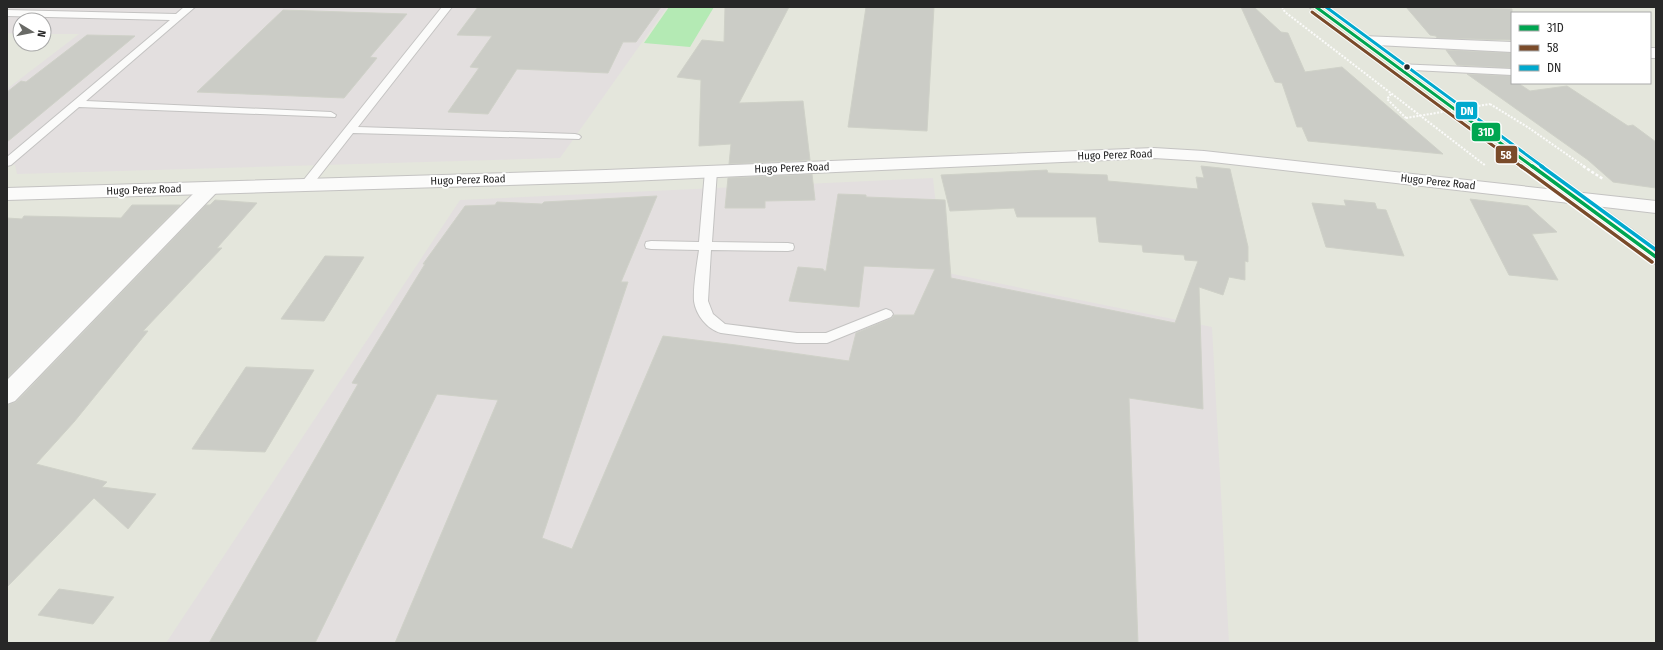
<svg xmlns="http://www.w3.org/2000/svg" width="1663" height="650" font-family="'Fira Sans Condensed',sans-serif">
	<rect width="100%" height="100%" fill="#e4e6dc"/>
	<path fill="#e3dfdf" d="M 7,7 L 667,7 L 560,158 L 17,174 L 15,165 L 7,164 L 7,89 L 79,34 L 44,34 L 44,20 L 20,20 L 20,34 L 7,33 Z
		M 933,178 L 943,272 L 1212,327 L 1229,643 L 166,643 L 460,200 Z"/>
	<path fill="#b4eab4" d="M 669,7 L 714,7 L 690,47 L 644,43 Z"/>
	<path fill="#cbccc6" stroke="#cfd1c8" d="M 478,7 L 661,7 L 636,42 L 623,42 L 608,73 L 517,69 L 488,114 L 448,112 L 479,68 L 470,67 L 492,36 L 457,35 Z
		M 725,7 L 789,7 L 739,103 L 803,101 L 810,160 L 729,164 L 731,144 L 699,146 L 701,80 L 677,77 L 702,40 L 724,42 Z
		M 866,7 L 934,7 L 927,131 L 848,127 Z
		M 1241,7 L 1254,7 L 1281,32 L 1288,33 L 1305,72 L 1342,67 L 1443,154 L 1308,141 L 1302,127 L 1297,127 L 1282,83 L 1275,82 Z
		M 1406,7 L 1512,9 L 1512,40 L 1437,38 L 1436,36 L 1430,35 Z
		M 283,10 L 407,14 L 370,57 L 377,58 L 344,98 L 197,92 Z
		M 87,35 L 135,36 L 7,142 L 7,92 L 21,81 L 26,82 Z
		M 1446,50 L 1512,53 L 1512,68 L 1457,65 Z
		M 1467,74 L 1512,76 L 1512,83 L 1518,83 L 1530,91 L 1567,86 L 1628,126 L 1633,125 L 1656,142 L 1656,188 L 1613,182 L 1588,160 Z
		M 1201,166 L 1230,169 L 1248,247 L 1248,262 L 1245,261 L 1245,280 L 1229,277 L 1223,295 L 1199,287 L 1203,409 L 1129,398 L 1138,643 L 395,643 L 498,400 L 437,394 L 315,643 L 209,643 L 358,384 L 352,383 L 425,264 L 423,264 L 465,206 L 495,205 L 497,202 L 542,204 L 544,202 L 657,196 L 621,282 L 628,282 L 542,538 L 572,549 L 663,336 L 736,345 L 849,361 L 856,333 L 892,318 L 894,315 L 914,315 L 935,269 L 864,266 L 859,307 L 789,301 L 798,267 L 823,269 L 824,271 L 826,271 L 838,194 L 866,195 L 866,197 L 945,200 L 951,278 L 1175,323 L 1198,261 L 1185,260 L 1184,255 L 1143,252 L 1142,245 L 1099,242 L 1096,217 L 1017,217 L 1014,208 L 950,211 L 941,175 L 1047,170 L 1048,173 L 1107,175 L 1108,181 L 1198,189 L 1196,177 L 1204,178 Z
		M 812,174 L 815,200 L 765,201 L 765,208 L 725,208 L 728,178 Z
		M 1470,199 L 1528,206 L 1557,232 L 1532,234 L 1558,280 L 1509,275 Z
		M 215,200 L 257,203 L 217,248 L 222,248 L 143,331 L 148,331 L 74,422 L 36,464 L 107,482 L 102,487 L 156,494 L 128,529 L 94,498 L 7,587 L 7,405 L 16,402 L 206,205 L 210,205 Z
		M 1344,200 L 1375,203 L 1377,209 L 1386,210 L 1404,256 L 1326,247 L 1312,203 L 1346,206 Z
		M 132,205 L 180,205 L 7,378 L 7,218 L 22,219 L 24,216 L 121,218 Z
		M 325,256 L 364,257 L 324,321 L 281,319 Z
		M 246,367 L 314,370 L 265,452 L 192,449 Z
		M 59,589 L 114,597 L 93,624 L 38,615 Z"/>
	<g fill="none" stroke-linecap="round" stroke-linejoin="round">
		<g stroke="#c4c3c2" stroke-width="2">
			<path id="lane" d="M 184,7 L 195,7 L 86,101 L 331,112 L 336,115 L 335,117 L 79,107 L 11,165 L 7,166 L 7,157 L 170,20 L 7,16 L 7,10 L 176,14 Z
				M 442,7 L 452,7 L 358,127 L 575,134 L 579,135 L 581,137 L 579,139 L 353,133 L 310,188 L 302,188 L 300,185 L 302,182 Z
				M 1397,64 L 1512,69 L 1512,75 L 1393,69 L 1392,67 Z
				M 711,168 L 715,169 L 717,171 L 712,242 L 788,243 L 793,244 L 794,247 L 793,250 L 788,251 L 711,250 L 708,301 L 713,314 L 725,324 L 797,333 L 826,333 L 886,309 L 891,311 L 893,314 L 891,317 L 827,343 L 797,343 L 721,333 C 707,329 696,315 694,301 C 693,287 697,264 699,250 L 651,249 L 646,248 L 645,245 L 646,242 L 651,241 L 699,242 L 705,171 L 707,169 Z"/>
		</g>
		<g stroke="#c4c3c2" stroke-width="2">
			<path id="street" d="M 1362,36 L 1512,42 L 1512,52 L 1357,44 L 1354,41 L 1357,38 Z
				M 1650,48 L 1656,48 L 1656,58 L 1650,58 Z
				M 210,182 L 217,184 L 219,188 L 217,192 L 15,401 L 7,404 L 7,380 L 203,184 Z"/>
		</g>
		<g stroke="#c4c3c2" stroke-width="2">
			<path id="secondary" d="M 1154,148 L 1204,151 L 1656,201 L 1656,213 L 1204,161 L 1154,158 L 606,182 L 7,200 L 7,188 L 606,170 Z"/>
		</g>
		<g stroke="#c2c3bf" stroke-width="2">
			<path id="primary" d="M 1309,7 L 1325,7 L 1656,247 L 1656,264 L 1649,262 Z"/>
		</g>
		<path stroke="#fbfbfa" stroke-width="2" stroke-dasharray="2 1.5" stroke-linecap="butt" d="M 1282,7 L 1285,12 L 1486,166
			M 1391,94 L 1387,99 L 1406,118
			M 1490,104 L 1529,128 L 1585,167"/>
		<path stroke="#fbfbfa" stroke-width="2.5" stroke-dasharray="3 2" stroke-linecap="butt" d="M 1583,166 L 1603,179"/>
		<use href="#lane" fill="#fbfbfa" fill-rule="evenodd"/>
		<use href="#street" fill="#fbfbfa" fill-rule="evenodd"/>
		<use href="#secondary" fill="#fbfbfa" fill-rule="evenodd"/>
		<use href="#primary" fill="#dde6d0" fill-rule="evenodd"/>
		<path stroke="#fbfbfa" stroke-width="2" stroke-dasharray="2 1.5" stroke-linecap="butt" d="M 1406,118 L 1490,104"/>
		<g stroke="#fff" stroke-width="5">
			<path id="bus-1-far1" d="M 1316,7 L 1533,167"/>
		</g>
		<g stroke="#fff" stroke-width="6">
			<path id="bus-1" d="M 1532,166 L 1656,257"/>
		</g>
		<g stroke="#fff" stroke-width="5">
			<path id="bus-2-far1" d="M 1312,12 L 1522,167"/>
		</g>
		<g stroke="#fff" stroke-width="6">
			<path id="bus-2" d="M 1521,166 L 1652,262"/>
		</g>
		<g stroke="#fff" stroke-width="5">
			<path id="bus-3-far1" d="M 1326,7 L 1543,167"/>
		</g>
		<g stroke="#fff" stroke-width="6">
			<path id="bus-3" d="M 1541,166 L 1656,250"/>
		</g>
		<use href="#bus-1-far1" stroke="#00a651" stroke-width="3"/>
		<use href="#bus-1" stroke="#00a651" stroke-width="3.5"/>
		<use href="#bus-2-far1" stroke="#7a4b2a" stroke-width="3"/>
		<use href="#bus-2" stroke="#7a4b2a" stroke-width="3.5"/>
		<use href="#bus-3-far1" stroke="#00a9ce" stroke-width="3"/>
		<use href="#bus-3" stroke="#00a9ce" stroke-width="3.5"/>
	</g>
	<circle fill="#272727" stroke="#fff" stroke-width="1.5" cx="1407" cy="67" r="3.5"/>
	<g text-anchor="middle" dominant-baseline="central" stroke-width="4" stroke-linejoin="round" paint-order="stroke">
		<g font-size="11" fill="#272727" stroke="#fff">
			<text transform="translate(1115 155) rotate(-2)">Hugo Perez Road</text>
			<text transform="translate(792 168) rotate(-2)">Hugo Perez Road</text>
			<text transform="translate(468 180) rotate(-2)">Hugo Perez Road</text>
			<text transform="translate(1438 182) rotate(6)">Hugo Perez Road</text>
			<text transform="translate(144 190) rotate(-2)">Hugo Perez Road</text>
		</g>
	</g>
	<g stroke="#fff" stroke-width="1.5">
		<rect x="1455" y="101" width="23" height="19" rx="4" fill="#00a9ce"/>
		<rect x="1471" y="122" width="30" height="20" rx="4" fill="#00a651"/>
		<rect x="1495" y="145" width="23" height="19" rx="4" fill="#7a4b2a"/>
	</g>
	<g font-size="11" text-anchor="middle" font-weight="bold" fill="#fff">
		<text x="1467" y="115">DN</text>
		<text x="1486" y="136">31D</text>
		<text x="1506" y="159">58</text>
	</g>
	<rect width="1663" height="650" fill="none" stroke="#272727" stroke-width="16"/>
	<rect x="1511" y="12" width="140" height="72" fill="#ffffff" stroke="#a9a9a9"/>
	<rect x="1519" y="25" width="20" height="6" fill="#00a651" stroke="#a9a9a9"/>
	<text x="1547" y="32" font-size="12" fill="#272727">31D</text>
	<rect x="1519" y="45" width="20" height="6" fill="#7a4b2a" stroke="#a9a9a9"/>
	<text x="1547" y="52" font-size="12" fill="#272727">58</text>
	<rect x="1519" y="65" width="20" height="6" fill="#00a9ce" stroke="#a9a9a9"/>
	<text x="1547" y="72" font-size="12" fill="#272727">DN</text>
	<g transform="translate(32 32) rotate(100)"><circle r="19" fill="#ffffff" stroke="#a9a9a9"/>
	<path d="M0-3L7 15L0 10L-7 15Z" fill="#696a66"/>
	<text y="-6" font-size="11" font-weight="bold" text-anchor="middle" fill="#272727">N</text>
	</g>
</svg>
